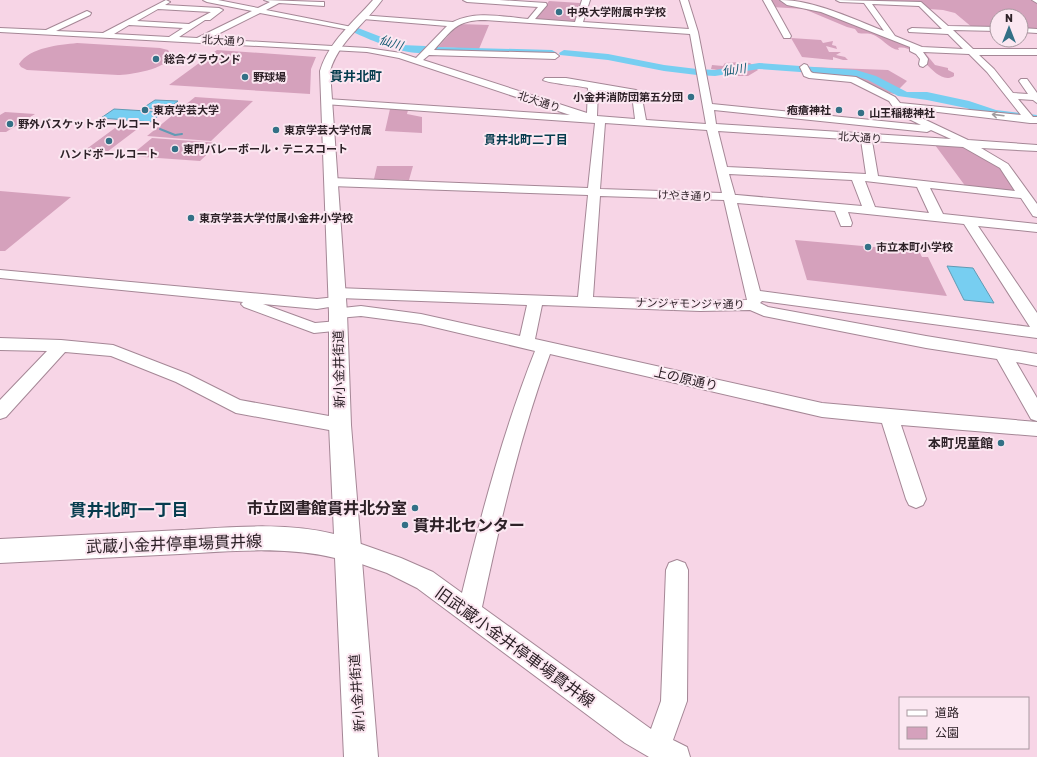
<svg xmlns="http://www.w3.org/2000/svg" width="1037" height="757" font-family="Rubik,'Noto Sans JP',sans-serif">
	<rect width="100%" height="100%" fill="#f7d5e6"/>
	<path fill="#d5a1bc" d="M 768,0 L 780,0 L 788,4 L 816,10 L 919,50 L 926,54 L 935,65 L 948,68 L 948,70 L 954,73 L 954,76 C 935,88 919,43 898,48 L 899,50 C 888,49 882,37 871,34 C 867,33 862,34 858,33 L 855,29 L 847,27 L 804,9 L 772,7 Z
		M 867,0 L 1034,0 L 1037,2 L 1037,30 L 1021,29 L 1021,16 L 997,16 L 997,29 L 973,28 L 955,13 L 943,10 L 929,9 L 921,3 Z
		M 549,1 L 580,3 L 575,22 L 535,19 Z
		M 459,24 L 489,25 L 479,49 L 438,47 Z
		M 791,38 L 821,40 L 823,43 L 833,41 L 832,45 L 836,46 L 837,49 L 826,46 L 829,52 L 841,52 L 836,55 L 845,57 L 848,60 L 843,60 L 833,57 L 833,60 L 802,57 Z
		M 77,43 L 160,48 L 168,50 C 180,68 128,75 118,75 L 27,70 L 21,67 L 19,64 C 30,47 59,45 77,43 Z
		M 217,50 L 316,57 L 311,69 L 310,94 L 169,85 Z
		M 741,62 L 750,63 L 758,70 L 748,76 L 730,76 L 724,71 L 711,69 L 712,65 L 723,66 L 725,63 Z
		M 809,67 L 888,70 L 907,81 L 894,94 L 881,91 L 854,77 L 812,73 Z
		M 195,97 L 253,101 L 211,141 L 147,136 Z
		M 390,109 L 408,110 L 407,114 L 422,117 L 422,133 L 385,131 Z
		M 5,112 L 35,114 L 6,132 L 0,132 L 0,115 Z
		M 115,128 L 136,130 L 103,155 L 81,153 Z
		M 152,138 L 219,143 L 200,161 L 130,156 Z
		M 935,145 L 965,147 L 1002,166 L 1017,193 L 966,187 Z
		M 377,166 L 413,166 L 409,180 L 374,179 Z
		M 0,191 L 71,197 L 5,251 L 0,251 Z
		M 795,240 L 919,251 L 922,257 L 928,257 L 947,296 L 807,280 Z"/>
	<path fill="#77cef1" stroke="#619ab4" d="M 155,100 L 178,101 L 167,110 L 143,108 Z
		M 114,109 L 163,112 L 151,122 L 101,118 Z
		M 947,266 L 973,268 L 994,303 L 964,300 Z"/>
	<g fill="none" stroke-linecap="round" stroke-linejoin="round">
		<path stroke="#619ab4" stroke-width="1.5" d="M 780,0 L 787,4"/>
		<path stroke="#619ab4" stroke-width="2" d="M 160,129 L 175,135 L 182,134"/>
		<path fill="#77cef1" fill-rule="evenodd" d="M 358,28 L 402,45 L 425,46 L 430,49 C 419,62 368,39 355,33 L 353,31 L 355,29 Z
			M 436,47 L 552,50 L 557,53 L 552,56 L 432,52 L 431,50 Z
			M 564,50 L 608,54 L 664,65 L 697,69 L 715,70 L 759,63 L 856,70 L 876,76 L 907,92 L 927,92 L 969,101 L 996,110 L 1037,115 L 1037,123 L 995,117 L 966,108 L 927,100 L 898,96 L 868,80 L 855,76 L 759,69 L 715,76 L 697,75 L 664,71 L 608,60 L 560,55 L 559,53 Z"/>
		<g stroke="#a58796" stroke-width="2">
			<path id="minor" d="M 166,0 L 170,2 L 165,5 L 219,8 L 223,10 L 210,20 L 205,20 L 179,37 L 197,38 L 252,11 L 207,2 L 203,0 L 218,0 L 258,8 L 270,2 L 264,0 L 321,2 L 324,2 L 324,6 L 279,3 L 266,10 L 352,27 L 356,29 L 355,31 L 260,13 L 208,39 L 367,48 L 401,53 L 416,58 L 447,26 L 363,19 L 359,17 L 360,15 L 453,22 C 475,10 505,17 528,19 L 538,7 L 467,2 L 463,0 L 499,0 L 546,3 L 547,5 L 535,19 L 575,22 L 582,0 L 590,0 L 583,22 L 689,29 L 680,0 L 688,0 L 698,32 L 712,104 L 921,125 L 897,113 L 889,101 L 851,82 L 809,78 L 804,76 L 800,67 L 804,64 L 807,65 L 811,72 L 813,73 L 856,77 L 895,97 L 900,103 L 1021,115 L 987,72 L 969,54 L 923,52 L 928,59 L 927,64 L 923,67 L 920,66 L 919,64 L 920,59 L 916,54 L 910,51 L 910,47 L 821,12 L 787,5 L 780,0 C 814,0 853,19 884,31 L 864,3 L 840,2 L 836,0 L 921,2 L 948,26 L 997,27 L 997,31 L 953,30 L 973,49 L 1037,49 L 1037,55 L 979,55 L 994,69 L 1013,93 L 1028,94 L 1019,81 L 1021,79 L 1027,79 L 1037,93 L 1037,103 L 1033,100 L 1018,99 L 1033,117 L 1037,117 L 1037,123 L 1030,123 L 904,108 L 911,113 L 968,140 L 1037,145 L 1037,151 L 981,148 L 1008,164 L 1037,204 L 1037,217 L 1033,216 L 1021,198 L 930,188 L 943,214 L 1037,224 L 1037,232 L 978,226 L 1037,313 L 1037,338 L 762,301 L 760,303 L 768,307 L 926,336 L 1037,354 L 1037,366 L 1016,362 L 1037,398 L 1037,421 L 1031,419 L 997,359 L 926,348 L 764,316 L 750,310 L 700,311 L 542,305 L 535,339 L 822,403 L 1037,422 L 1037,436 L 901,425 L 926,499 L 923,505 L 916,508 L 909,505 L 906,499 L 882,423 L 822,417 L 550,354 C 520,436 500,522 482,607 L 651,729 L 661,701 L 666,570 L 669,563 L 677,560 L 685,563 L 688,570 L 687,701 L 673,740 L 687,747 L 690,757 L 649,757 L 625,743 L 417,588 L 387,573 L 339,556 L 336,549 L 339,542 L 347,539 L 401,558 L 433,572 L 462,593 C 482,511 504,429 535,351 L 421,324 L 361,316 L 338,318 L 333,317 L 330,313 L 333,309 L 361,306 L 421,314 L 520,336 L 527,305 L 339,298 L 342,299 L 344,302 L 342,305 L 317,309 L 263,304 L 315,323 L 338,321 L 344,322 L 346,326 L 344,330 L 314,333 L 244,307 L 241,304 L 243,302 L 0,278 L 0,270 L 317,299 L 336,297 L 332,296 L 330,293 L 332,290 L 337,288 L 578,297 L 588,195 L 331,186 L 327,185 L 325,182 L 327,179 L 331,178 L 588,188 L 595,123 L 324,104 L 322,102 L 324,100 L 327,99 L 570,115 L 399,58 L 367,52 L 0,32 L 0,28 L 46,30 L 87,11 L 91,13 L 90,15 L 56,31 L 103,33 ZM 872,4 L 919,6 L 942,29 L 912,28 L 908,30 L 909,32 L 948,34 L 963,49 L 922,47 L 895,36 ZM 158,9 L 211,12 L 189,24 L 137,21 ZM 485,20 L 690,34 L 706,124 L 646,120 L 641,93 L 636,90 L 566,78 L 545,78 L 543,80 C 547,83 580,86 588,88 L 587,113 L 423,60 L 429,55 L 555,59 L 559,56 L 555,53 L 434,50 C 452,30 456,20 485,20 ZM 129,25 L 183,28 L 169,37 L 114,34 ZM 598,90 L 632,95 L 635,119 L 597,116 ZM 714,110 L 927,132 L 931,130 L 951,139 L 716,124 ZM 605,123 L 707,130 L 722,193 L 600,189 ZM 718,131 L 861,140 L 866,174 L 727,167 ZM 872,141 L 963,147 L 1000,168 L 1015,191 L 878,176 ZM 729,174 L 852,180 L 862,206 L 737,195 L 735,195 ZM 865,181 L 917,187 L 929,213 L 875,207 ZM 600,196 L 724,200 L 747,300 L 700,301 L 593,297 ZM 737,203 L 835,211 L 841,226 L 851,226 L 852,223 L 848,212 L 964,224 L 1030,327 L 760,291 Z
				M 763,0 L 771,0 L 791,36 L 790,38 L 784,38 Z
				M 1032,0 L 1037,0 L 1037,3 Z
				M 1021,28 L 1037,29 L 1037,33 L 1021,32 Z
				M 0,338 L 61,340 L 113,345 L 188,374 L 240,400 L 340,418 L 346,420 L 349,425 L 346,430 L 340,432 L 236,413 L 176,382 L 111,356 L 65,352 L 6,417 L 0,419 L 0,400 L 47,351 L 0,350 Z"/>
		</g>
		<g stroke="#a58796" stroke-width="2">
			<path id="major" d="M 373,0 L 382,0 C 364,25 339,41 330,71 L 347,313 L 351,425 L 378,757 L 344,757 L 335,558 C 287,546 229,551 180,554 C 120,557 60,560 0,563 L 0,539 C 61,536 122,533 182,530 C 231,527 287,522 334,534 L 329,425 L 329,313 L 320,71 C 329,41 353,23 373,0 Z"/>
		</g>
		<use href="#minor" fill="#fff" fill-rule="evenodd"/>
		<use href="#major" fill="#fff" fill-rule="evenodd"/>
	</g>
	<defs><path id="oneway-shaft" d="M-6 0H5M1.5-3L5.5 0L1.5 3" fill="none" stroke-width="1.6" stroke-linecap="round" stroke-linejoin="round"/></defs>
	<use stroke="#a09b9e" href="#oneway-shaft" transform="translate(998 115) rotate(-173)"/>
	<g fill="#337086" stroke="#fbe7f1" stroke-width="1.5">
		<circle cx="559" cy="12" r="4"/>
		<circle cx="156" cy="59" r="4"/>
		<circle cx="245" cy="77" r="4"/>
		<circle cx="691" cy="97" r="4"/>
		<circle cx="145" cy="110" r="4"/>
		<circle cx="839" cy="110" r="4"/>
		<circle cx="861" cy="113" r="4"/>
		<circle cx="10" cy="124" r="4"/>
		<circle cx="276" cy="130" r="4"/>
		<circle cx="109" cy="141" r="4"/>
		<circle cx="175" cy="149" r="4"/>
		<circle cx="191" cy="218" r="4"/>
		<circle cx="868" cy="247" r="4"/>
		<circle cx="1001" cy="443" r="4"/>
		<circle cx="415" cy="508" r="4"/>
		<circle cx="405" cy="525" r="4"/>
	</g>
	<g text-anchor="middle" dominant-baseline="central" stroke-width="4" stroke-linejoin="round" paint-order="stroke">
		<g font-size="11" font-weight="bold" fill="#2d2127" stroke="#fbe7f1" text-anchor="start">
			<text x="567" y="12">中央大学附属中学校</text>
			<text x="164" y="59">総合グラウンド</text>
			<text x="253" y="77">野球場</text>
			<text x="683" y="97" text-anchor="end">小金井消防団第五分団</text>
			<text x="153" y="110">東京学芸大学</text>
			<text x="831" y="110" text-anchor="end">疱瘡神社</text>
			<text x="869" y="113">山王稲穂神社</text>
			<text x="18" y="124">野外バスケットボールコート</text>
			<text x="284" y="130">東京学芸大学付属</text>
			<text x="183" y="149">東門バレーボール・テニスコート</text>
			<text x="109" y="154" text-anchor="middle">ハンドボールコート</text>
			<text x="199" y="218">東京学芸大学付属小金井小学校</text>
			<text x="876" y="247">市立本町小学校</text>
		</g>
		<g font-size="11" fill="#2d2127" stroke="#fbe7f1">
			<text transform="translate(224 41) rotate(3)">北大通り</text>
			<text transform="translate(539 102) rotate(18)">北大通り</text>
			<text transform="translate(860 138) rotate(4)">北大通り</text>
			<text transform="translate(685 196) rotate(2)">けやき通り</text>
			<text transform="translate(690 304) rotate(1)">ナンジャモンジャ通り</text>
		</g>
		<g font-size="12" font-style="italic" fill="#105870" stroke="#fbe7f1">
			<text transform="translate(391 43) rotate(17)">仙川</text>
			<text transform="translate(734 70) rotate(-9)">仙川</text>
		</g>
		<g font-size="12" font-weight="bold" fill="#063c4e" stroke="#fbe7f1">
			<text x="526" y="140">貫井北町二丁目</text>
		</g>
		<g font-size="13" font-weight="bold" fill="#063c4e" stroke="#fbe7f1">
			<text x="356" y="76">貫井北町</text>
		</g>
		<g font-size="13" fill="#2d2127" stroke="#fbe7f1">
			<text transform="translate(339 369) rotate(-91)">新小金井街道</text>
			<text transform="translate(686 379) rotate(13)">上の原通り</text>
			<text transform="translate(357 693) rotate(-94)">新小金井街道</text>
		</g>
		<g font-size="13" font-weight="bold" fill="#2d2127" stroke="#fbe7f1" text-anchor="end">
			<text x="993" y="443">本町児童館</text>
		</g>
		<g font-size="16" font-weight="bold" fill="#2d2127" stroke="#fbe7f1" text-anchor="end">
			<text x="407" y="508">市立図書館貫井北分室</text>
			<text x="413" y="525" text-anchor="start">貫井北センター</text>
		</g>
		<g font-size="16" fill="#2d2127" stroke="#fbe7f1">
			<text transform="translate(174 544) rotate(-2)">武蔵小金井停車場貫井線</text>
			<text transform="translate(515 647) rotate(36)">旧武蔵小金井停車場貫井線</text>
		</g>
		<g font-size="17" font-weight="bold" fill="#063c4e" stroke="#fbe7f1">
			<text x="129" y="510">貫井北町一丁目</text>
		</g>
	</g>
	<rect x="899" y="697" width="130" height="52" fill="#fbe7f1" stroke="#a998a0"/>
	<rect x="907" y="710" width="20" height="6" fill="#ffffff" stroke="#a998a0"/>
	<text x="935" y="717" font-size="12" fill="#2d2127">道路</text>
	<rect x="907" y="727" width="20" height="12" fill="#d5a1bc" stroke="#a998a0"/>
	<text x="935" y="737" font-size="12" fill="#2d2127">公園</text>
	<g transform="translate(1009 28)"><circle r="19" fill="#fbe7f1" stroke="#a998a0"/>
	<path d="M0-3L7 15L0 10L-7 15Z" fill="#337086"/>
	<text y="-6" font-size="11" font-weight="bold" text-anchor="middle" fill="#2d2127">N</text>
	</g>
</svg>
